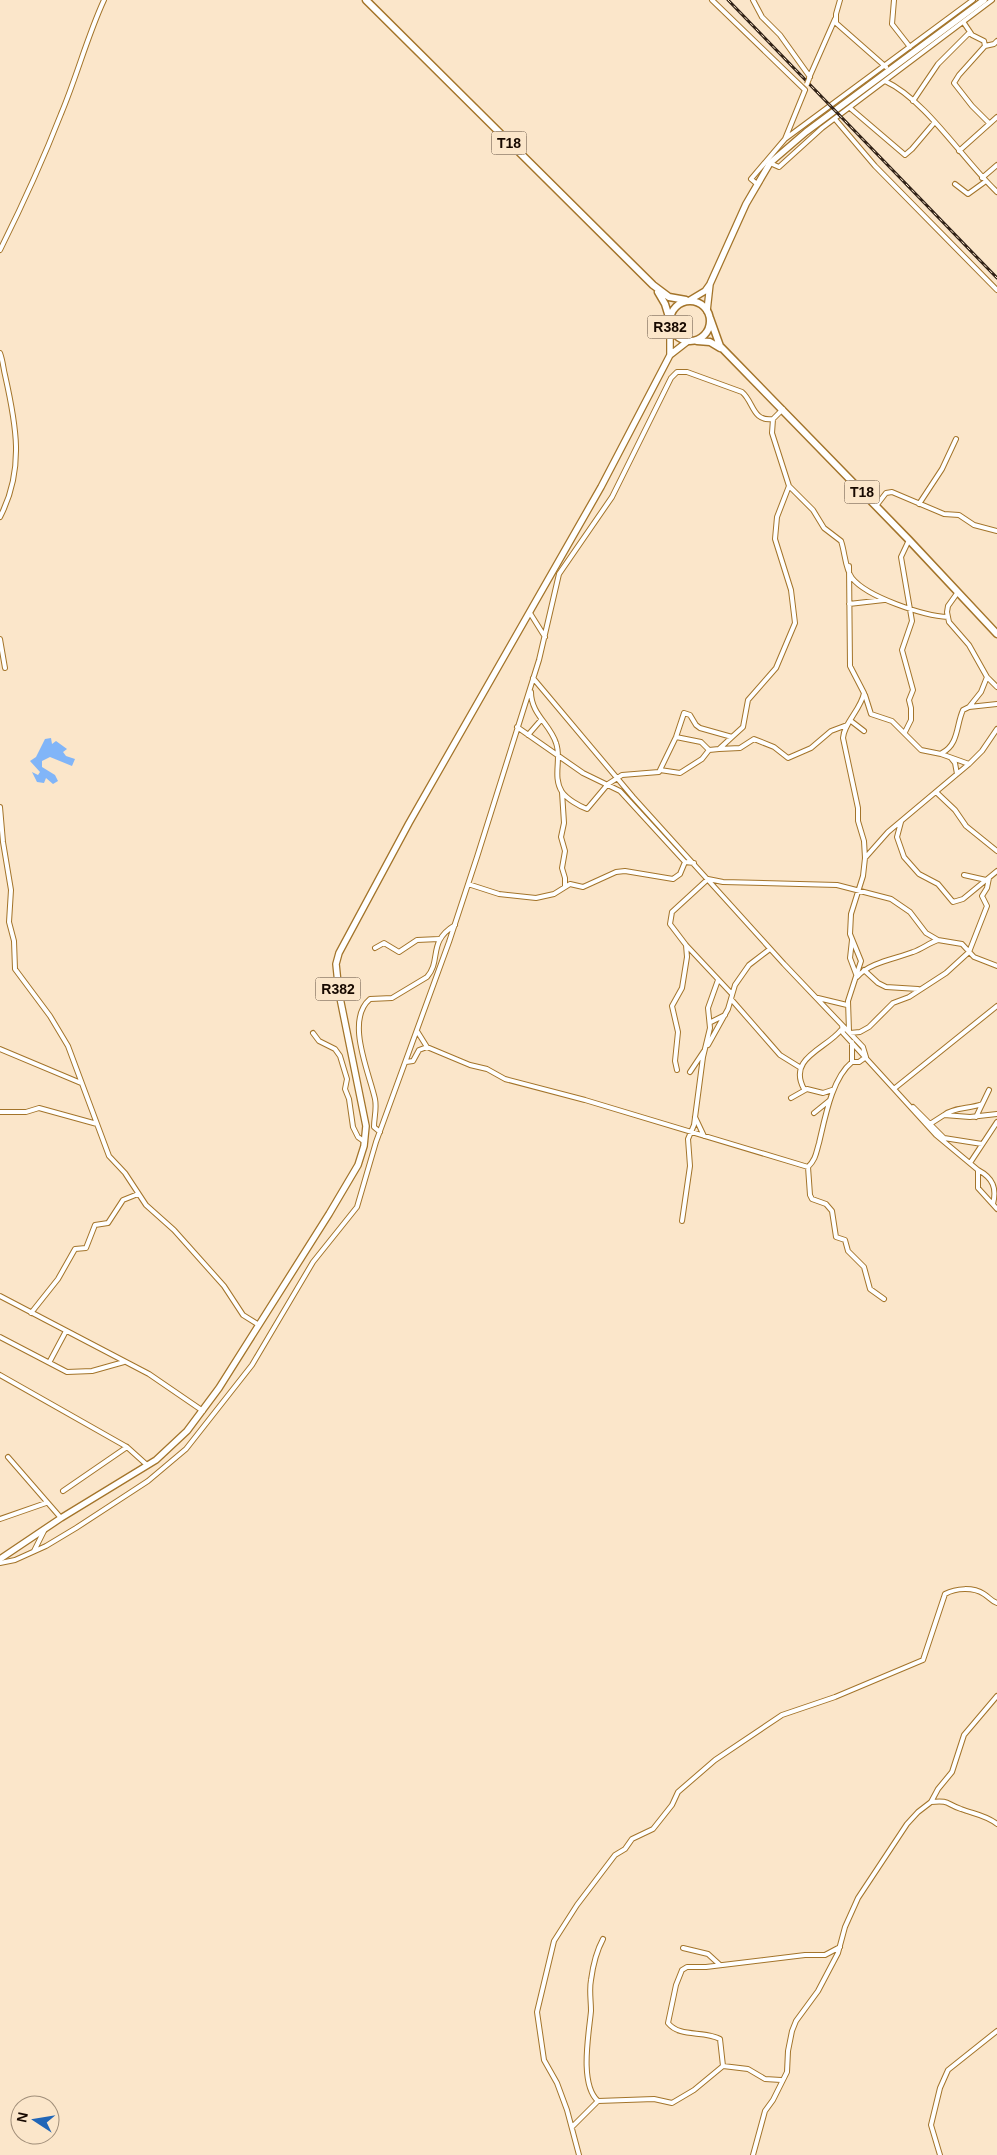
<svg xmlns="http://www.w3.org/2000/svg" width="997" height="2155" font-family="Helvetica,sans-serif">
	<rect width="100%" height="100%" fill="#fbe6ca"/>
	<path fill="#81b5f8" d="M 51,738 L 52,744 L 56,741 L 67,749 L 63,752 L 66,756 L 75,759 L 72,766 L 50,757 L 42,761 L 42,767 L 55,775 L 58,781 L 53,784 L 46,778 L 44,783 L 37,782 L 32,772 L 38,775 L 40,772 L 30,761 L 36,757 L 45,739 Z"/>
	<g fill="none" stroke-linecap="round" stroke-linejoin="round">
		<g stroke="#a3742a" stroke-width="6">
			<path id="minor" d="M 712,0 L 805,90
				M 753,0 L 762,17 L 780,35 L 810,77
				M 840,0 L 836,14 L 836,23 L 886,67
				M 894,0 L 892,24 L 910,47
				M 964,23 L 972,35 L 984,41 L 985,46 L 959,75 L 954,83 L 972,106 L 989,123
				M 985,46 L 994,44 L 997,41
				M 809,78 L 835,19
				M 885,81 C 926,100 963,160 997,192
				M 913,101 L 938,64 L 970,32
				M 850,108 L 905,155 L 912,149 L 934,123
				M 835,119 L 875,166 L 997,290
				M 785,139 L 973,0
				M 959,151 L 997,117
				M 770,163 L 779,167 L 822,128 L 992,0
				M 982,178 L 997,165
				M 757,184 L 751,179 L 785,139 L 805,90
				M 955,184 L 968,194 L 986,181
				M 0,250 C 22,206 43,160 61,114 C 77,76 87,37 104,0
				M 0,353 C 3,361 3,367 5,375 C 16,424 25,469 0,517
				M 773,419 L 772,433 L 789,486 L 813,510 L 824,528 L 841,541 C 845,552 845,569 852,578 C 867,597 924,616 948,617
				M 919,504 L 942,469 L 956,439
				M 876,506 L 886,493 L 892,492 L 944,514 L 959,515 L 974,525 L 997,531
				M 958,592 L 948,606 L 947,612 L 949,622 L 969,645 L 987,677 L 997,687
				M 849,604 L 884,600
				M 530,613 L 545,637
				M 0,639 L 5,668
				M 533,678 L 633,797 L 784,964 L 863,1047 L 866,1057 L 859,1062 L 852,1062
				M 531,692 C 531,714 550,724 556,743 C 562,759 552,776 562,792 C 567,799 579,806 587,809 L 608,784 L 622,775 L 659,772 L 676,737 L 684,713 L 690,715 L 696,725 L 700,728 L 732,737 L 743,727 L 748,700 L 776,668 L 795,623 L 791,590 L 775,539 L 777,517 L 789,486
				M 865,695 L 871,714 L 892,721 L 921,750 L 941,754 L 969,764
				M 969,707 L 981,692 L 987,677
				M 851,721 L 864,731
				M 517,727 L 583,773 L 620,791 L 685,862
				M 905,732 L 911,720 L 911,708 L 909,700 L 913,690 L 902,650 L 912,621 L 901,557 L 909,540
				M 528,735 L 541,720
				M 676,737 L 701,742 L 709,750
				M 719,749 L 740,748 L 754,739 L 774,747 L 788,758 L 811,748 L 831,731 L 847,725
				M 942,753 C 959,744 956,725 963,710 L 969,707 L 997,704
				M 951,758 L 955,763 L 957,774
				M 660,770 L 680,773 L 702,759 L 709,750 L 719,749 L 732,737
				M 562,792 L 564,823 L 561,837 L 565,851 L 562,868 L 565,878 L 565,887
				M 936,792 L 955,810 L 966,826 L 997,851
				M 0,807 L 3,842 L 11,890 L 9,922 L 14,941 L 15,969 L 50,1016 L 68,1046 L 109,1156 L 125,1173 L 146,1205 L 174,1230 L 224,1286 L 243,1315 L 259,1325
				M 901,822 L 897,837 L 904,857 L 919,874 L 938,884 L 953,902 L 963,899 L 997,871
				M 865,858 L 888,832 L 969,764 L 982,751 L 997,729
				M 964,875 L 986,880
				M 468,884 L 499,894 L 536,898 L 554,894 L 570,884 L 583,887 L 616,872 L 625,871 L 673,879 L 680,874 L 685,862 L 694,863
				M 852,940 L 850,958 L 856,974
				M 375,948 L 384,943 L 399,952 L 417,940 L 439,939
				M 864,970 L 878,983 L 886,987 L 918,989
				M 857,977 C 870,962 895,959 913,952 C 922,949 929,943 938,940
				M 731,993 L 686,945 L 670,924 L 672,912 L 708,879 L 723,882 L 837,885 L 891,899 L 910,912 L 926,933 L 938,940 L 962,944 L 974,957 L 997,966
				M 818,998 L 847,1005
				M 731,999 L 780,1055 L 801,1068
				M 711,1022 L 725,1015
				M 842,1025 L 843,1033 L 936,1135 L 978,1170 L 978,1188 L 997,1209
				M 417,1031 L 427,1047 L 470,1065 L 487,1069 L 505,1079 L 585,1100 L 808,1167
				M 849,1031 L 848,1001 L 861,961 L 850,934 L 851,914 L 863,876 L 865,858 L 864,841 L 858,821 L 858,808 L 843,738 C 844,723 861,709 864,693 L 850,666 L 849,566
				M 313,1033 L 319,1041 L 335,1049 L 340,1056 L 347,1079 L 345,1089 L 349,1099 L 353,1127 L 358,1137 L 365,1142
				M 850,1033 L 860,1032 L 869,1027 L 893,1003 L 909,997 L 946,973 L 969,952 L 987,906 L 982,896 L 987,888 L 989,878
				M 852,1042 L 852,1062 C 832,1078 825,1118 819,1143 C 816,1153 816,1159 808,1167 L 810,1195 L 812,1199 L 826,1204 L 832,1211 L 836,1237 L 845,1240 L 848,1251 L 864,1267 L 870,1289 L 884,1299
				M 708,1045 L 728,1009 L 735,985 L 749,965 L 770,949
				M 0,1049 L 81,1083
				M 406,1062 L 413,1061 L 419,1050 L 427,1047
				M 677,1070 L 675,1061 L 678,1032 L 672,1006 L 682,988 L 687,957 L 686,945
				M 690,1072 L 704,1051
				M 895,1088 L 997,1006
				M 804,1089 C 787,1058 826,1049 841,1030
				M 791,1098 L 807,1089 L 823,1093 L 832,1090
				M 913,1107 L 944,1138 L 982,1144
				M 0,1112 L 26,1112 L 39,1108 L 97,1124
				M 814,1113 L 830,1100
				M 944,1115 C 954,1107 970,1109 982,1104
				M 695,1117 L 704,1136
				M 976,1117 L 989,1090
				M 930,1124 L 944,1115 L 970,1117 L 997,1114
				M 380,1132 L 374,1127 C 374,1117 377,1109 375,1099 C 369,1072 345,1020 370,999 L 392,998 L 427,977 C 442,960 427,942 455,925
				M 970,1163 L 997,1122
				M 978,1170 C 993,1178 997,1188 993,1204
				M 682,1221 L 690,1166 L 688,1139 L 694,1125 L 703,1057 L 710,1028 L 708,1008 L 718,980
				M 0,1296 L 149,1374 L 203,1411
				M 31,1313 L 58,1279 L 75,1249 L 86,1248 L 95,1225 L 108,1223 L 123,1200 L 138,1194
				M 0,1337 L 67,1372 L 92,1371 L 124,1362
				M 50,1361 L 66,1331
				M 0,1375 L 127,1447 L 147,1465
				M 8,1457 L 61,1518
				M 63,1491 L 127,1447
				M 0,1519 L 46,1503
				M 34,1551 L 44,1531
				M 0,1563 L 15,1560 L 46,1546 L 76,1528 L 148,1481 L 186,1449 L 252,1365 L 313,1262 L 357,1207 L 376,1142 L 449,942 L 477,857 L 539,660 L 559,574 L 612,497 L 671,378 L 677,372 L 687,372 L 742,392 C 754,402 752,422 773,419 L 783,409
				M 931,1802 C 950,1800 946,1804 961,1809 C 974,1814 986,1815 997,1824
				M 683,1948 L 708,1954 L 720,1965
				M 723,2066 L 720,2039 C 703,2030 680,2038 668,2023 L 676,1985 L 682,1970 L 687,1967 L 706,1967 L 805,1955 L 825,1955 L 840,1947
				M 598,2101 C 579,2084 589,2033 591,2011 C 591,2000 589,1990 591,1980 C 593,1965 596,1952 603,1939
				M 572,2127 L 598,2101 L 654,2099 L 672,2103 L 694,2090 L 723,2066 L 748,2069 L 765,2079 L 781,2080
				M 579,2155 L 567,2110 L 557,2083 L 544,2060 L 537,2012 L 554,1941 L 577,1905 L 615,1855 L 625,1849 L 632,1839 L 653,1829 L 672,1805 L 678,1792 L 715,1760 L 782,1715 L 835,1697 L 923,1660 L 945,1594 C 956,1588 973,1587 984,1594 C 989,1597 991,1601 997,1603
				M 753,2155 L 765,2111 L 773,2100 L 787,2072 L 788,2051 L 792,2031 L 796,2021 L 818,1991 L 838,1953 L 845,1927 L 858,1898 L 907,1824 L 918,1812 L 931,1802 L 938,1789 L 952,1772 L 964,1735 L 997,1696
				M 940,2155 L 931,2125 L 940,2088 L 948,2070 L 997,2031"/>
		</g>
		<g stroke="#a3742a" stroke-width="8">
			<path id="primary" d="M 690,300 L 705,291 L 710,284 L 746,204 L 770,163 L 806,132 L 984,0
				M 707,311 L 710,284
				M 670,326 L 670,355
				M 0,1559 L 61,1518 L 156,1460 L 187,1431 L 219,1388 L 329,1214 L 358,1165 L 364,1146 L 366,1126 L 339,993 L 336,964 L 339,953 L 409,823 L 601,487 L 670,355 L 688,341"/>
		</g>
		<g stroke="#a3742a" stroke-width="9">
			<path id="trunk" d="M 366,0 L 653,285 L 669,297 L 686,300
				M 658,292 L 665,304 L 669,317
				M670 321a20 20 0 1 1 40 0a20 20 0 1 1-40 0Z
				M 710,318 L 720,346 L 909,540 L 997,634
				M 697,341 L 710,342 L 720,348"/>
		</g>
		<use href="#minor" stroke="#fff" stroke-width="4"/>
		<use href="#primary" stroke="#fff" stroke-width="5.5"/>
		<use href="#trunk" stroke="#fff" stroke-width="6"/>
		<g stroke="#312217" stroke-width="3">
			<path id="rail" d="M 728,0 L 997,278"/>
		</g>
		<use href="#rail" stroke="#fbe6ca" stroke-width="1" stroke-dasharray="4" stroke-linecap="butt"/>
		<g stroke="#a3742a" stroke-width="6" stroke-linecap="butt">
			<path id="minor-bridge" d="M 807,84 L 809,79"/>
		</g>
		<use href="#minor-bridge" stroke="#fff" stroke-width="4"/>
	</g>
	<g text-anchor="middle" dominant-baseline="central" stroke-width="4" stroke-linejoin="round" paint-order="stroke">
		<g fill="#fbe6ca" stroke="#5b4b3d" stroke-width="1">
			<rect x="491.5" y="131.5" width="35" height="23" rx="4"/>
			<rect x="647.5" y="315.5" width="45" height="23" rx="4"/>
			<rect x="844.5" y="480.5" width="35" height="23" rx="4"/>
			<rect x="315.5" y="977.5" width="45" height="23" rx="4"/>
		</g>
		<g font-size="14" font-weight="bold" fill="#170900">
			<text x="509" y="143">T18</text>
			<text x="670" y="327">R382</text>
			<text x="862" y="492">T18</text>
			<text x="338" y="989">R382</text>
		</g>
	</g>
	<g transform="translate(35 2120) rotate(282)"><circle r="24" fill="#fbe6ca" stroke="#a08e79"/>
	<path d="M0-4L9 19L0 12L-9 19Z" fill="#2166b7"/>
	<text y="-8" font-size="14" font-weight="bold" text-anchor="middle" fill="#170900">N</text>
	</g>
</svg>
